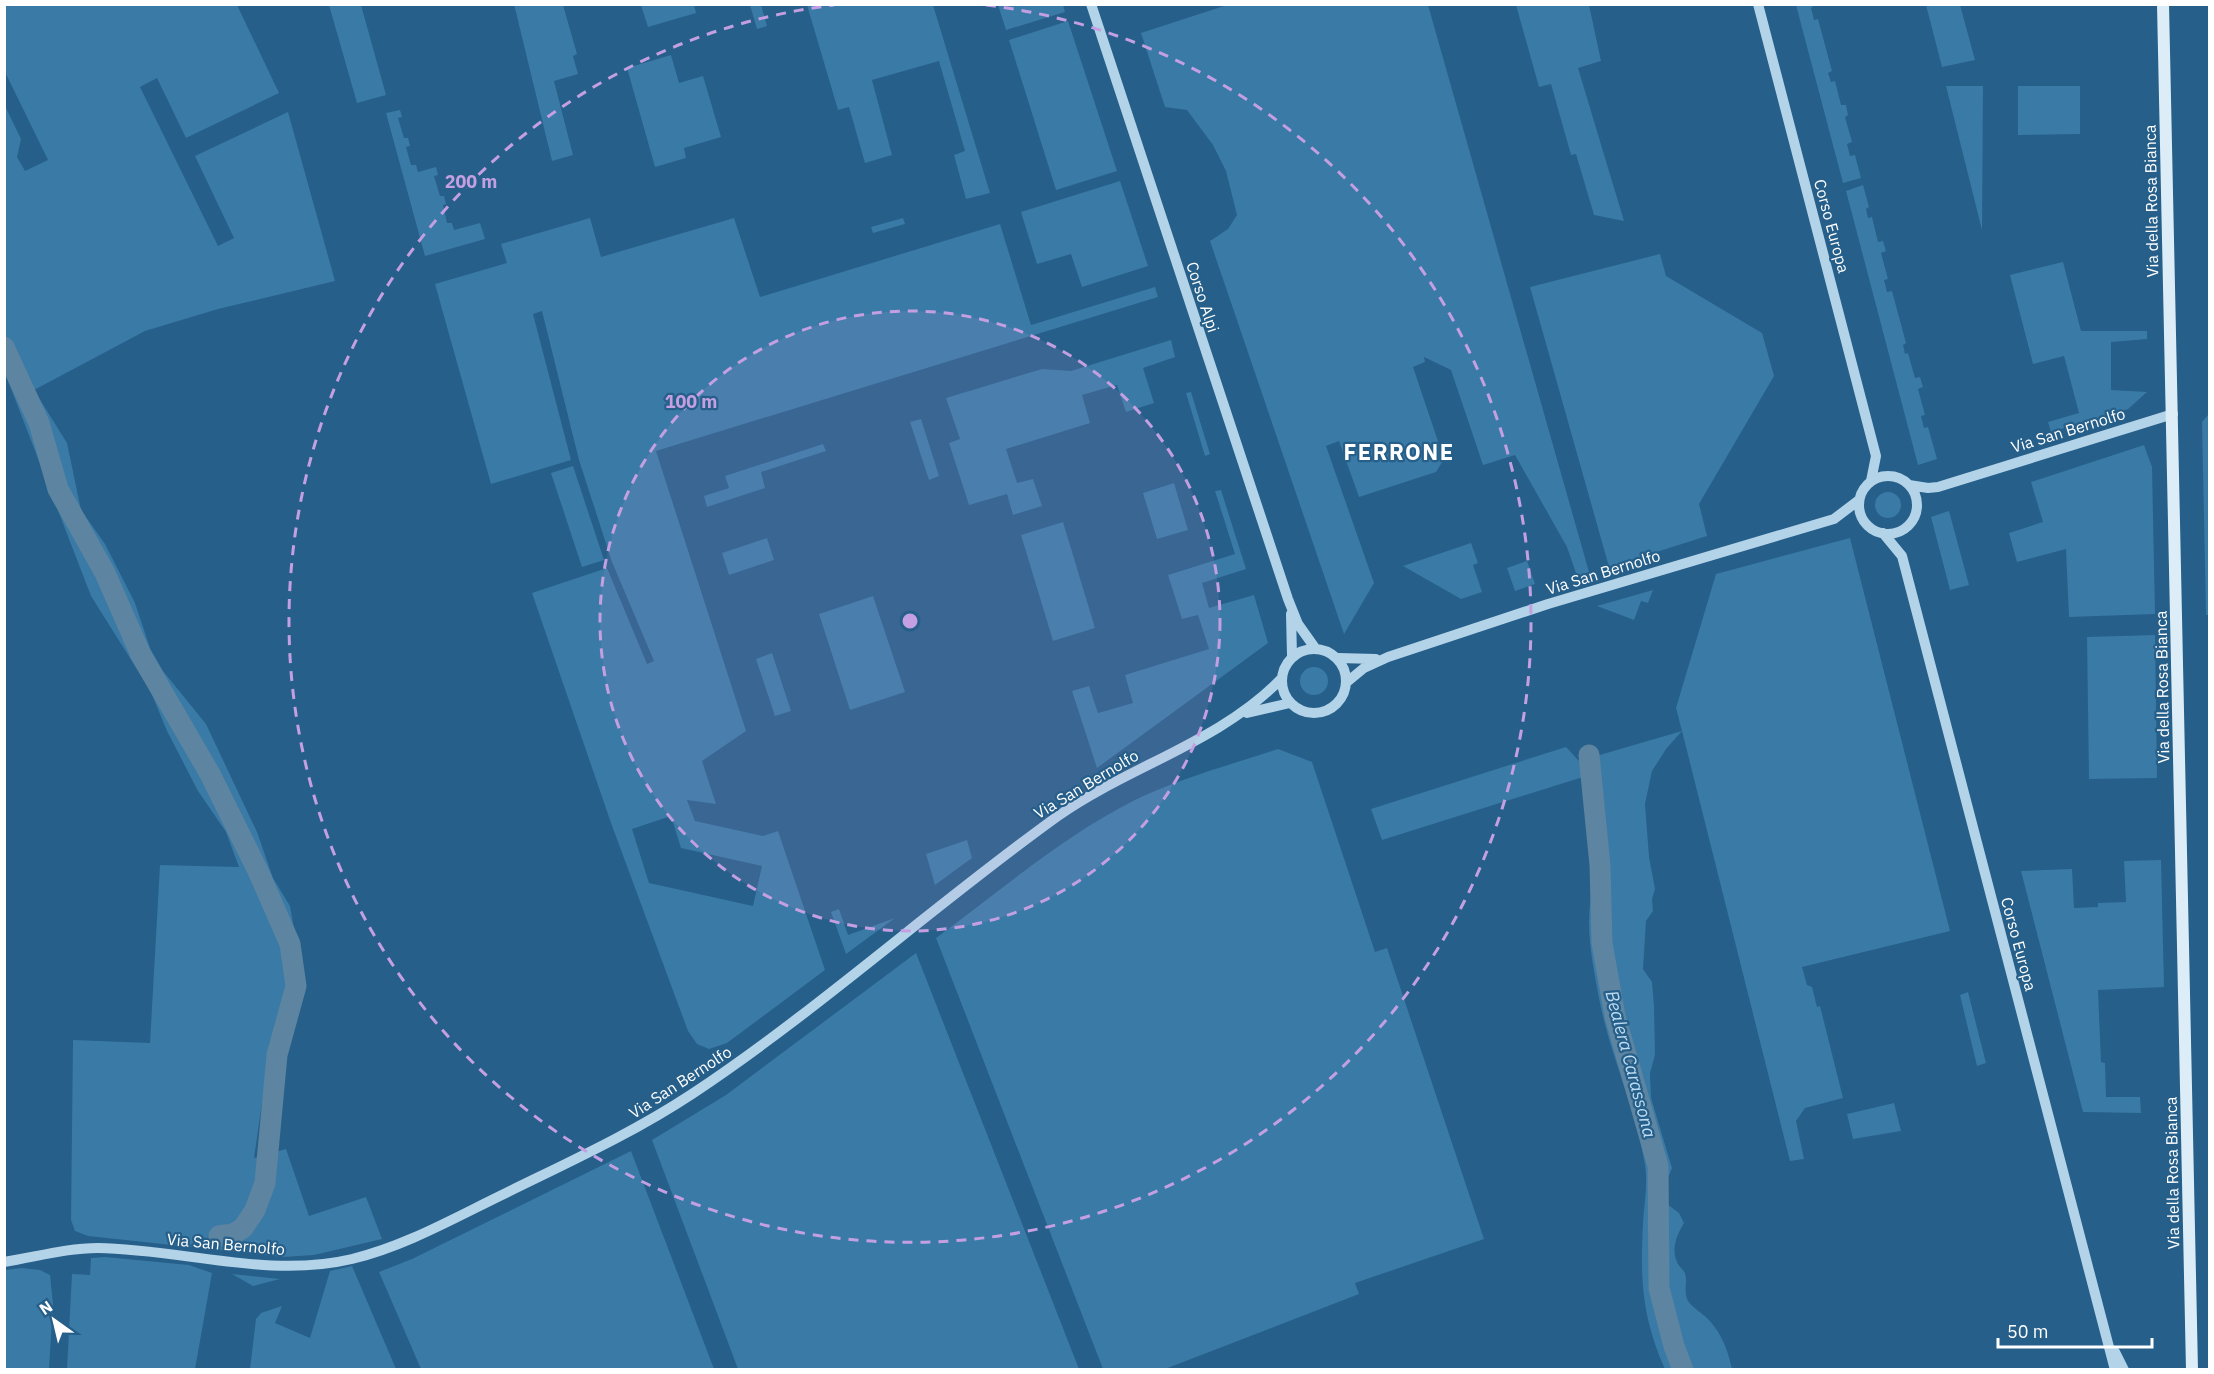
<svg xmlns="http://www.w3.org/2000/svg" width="2214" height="1374" font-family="'IBM Plex Sans',sans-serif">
	<rect width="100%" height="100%" fill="#265f89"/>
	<path fill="#3a7aa6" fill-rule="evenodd" d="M 514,4 L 563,5 L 577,54 L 573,56 L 578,74 L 554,81 L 573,155 L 552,161 Z
		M 1230,4 L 1428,5 L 1589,572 L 1577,576 L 1567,547 L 1515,455 L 1483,465 L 1451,370 L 1424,357 L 1425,362 L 1413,367 L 1444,459 L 1436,472 L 1359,497 L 1339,441 L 1326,446 L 1374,583 L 1344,634 L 1210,241 L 1228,229 L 1237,215 L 1226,171 L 1213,145 L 1187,110 L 1165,107 L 1141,33 Z
		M 4,5 L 237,5 L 279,93 L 186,138 L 157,78 L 140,87 L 218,246 L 234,238 L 195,156 L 288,112 L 335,281 L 218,309 L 145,331 L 34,390 L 67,443 L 81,510 L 105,544 L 135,603 L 150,648 L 163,671 L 206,724 L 257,832 L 273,878 L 290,906 L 296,940 L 268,1061 L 254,1158 L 286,1149 L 309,1216 L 366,1197 L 382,1239 L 314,1255 L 283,1257 L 88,1236 L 75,1231 L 71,1220 L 73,1040 L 150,1043 L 160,865 L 239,867 L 226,832 L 198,791 L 167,731 L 150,690 L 91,596 L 5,373 L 5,106 L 21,139 L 17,157 L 25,171 L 48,160 L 5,72 Z
		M 329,5 L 361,5 L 386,95 L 357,103 Z
		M 641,5 L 694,5 L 696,13 L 648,27 Z
		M 750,5 L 761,5 L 767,26 L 757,29 Z
		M 807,5 L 933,5 L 990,193 L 966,199 L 954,155 L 965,151 L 939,61 L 872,80 L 892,155 L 865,163 L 849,107 L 838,110 Z
		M 998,5 L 1063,5 L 1065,12 L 1006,30 Z
		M 1516,5 L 1589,5 L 1601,61 L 1578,68 L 1624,221 L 1594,215 L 1576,154 L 1571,155 L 1551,84 L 1539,87 Z
		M 1796,5 L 1814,5 L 1811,8 L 1814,20 L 1818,19 L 1832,71 L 1828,73 L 1831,82 L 1835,81 L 1841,105 L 1846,105 L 1848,115 L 1845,117 L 1852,142 L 1847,144 L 1850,156 L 1855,155 L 1861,178 L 1843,183 Z
		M 1926,5 L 1960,5 L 1975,60 L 1942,67 Z
		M 1068,21 L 1117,171 L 1056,190 L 1009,40 Z
		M 671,55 L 679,83 L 703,76 L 721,137 L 684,148 L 686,158 L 655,167 L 627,68 Z
		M 1946,86 L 1983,86 L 1982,230 Z
		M 2018,86 L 2080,86 L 2080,134 L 2018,135 Z
		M 400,110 L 402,117 L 398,118 L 404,138 L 408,138 L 410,146 L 406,147 L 411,165 L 416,165 L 418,172 L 436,167 L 438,175 L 434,176 L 440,196 L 444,196 L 446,204 L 443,205 L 447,223 L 452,223 L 454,230 L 480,223 L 485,239 L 425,256 L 386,113 Z
		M 1120,181 L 1148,266 L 1082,287 L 1071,254 L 1037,264 L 1021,212 Z
		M 1863,185 L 1869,207 L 1866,209 L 1868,218 L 1872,217 L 1878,242 L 1883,241 L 1886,251 L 1881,253 L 1888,279 L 1884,280 L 1887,292 L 1892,291 L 1906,343 L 1903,345 L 1905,354 L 1908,353 L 1915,378 L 1920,377 L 1923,387 L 1918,389 L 1925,415 L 1921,416 L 1924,428 L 1928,427 L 1937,459 L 1918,465 L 1846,191 Z
		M 590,218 L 601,257 L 734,218 L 760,297 L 1000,224 L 1031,325 L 1155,287 L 1158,297 L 656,451 L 746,731 L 702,761 L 716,804 L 687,800 L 695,821 L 763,836 L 778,831 L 825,970 L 727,1043 L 709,1049 L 697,1044 L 688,1031 L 611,823 L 532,593 L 607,568 L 647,664 L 654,661 L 612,562 L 579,460 L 542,311 L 533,314 L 571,460 L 491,484 L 435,284 L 507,263 L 501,244 ZM 671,816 L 681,848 L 762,866 L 753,906 L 649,883 L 632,829 Z
		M 903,218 L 905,224 L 873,233 L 871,227 Z
		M 1660,254 L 1666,276 L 1762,333 L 1774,376 L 1699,504 L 1707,536 L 1609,567 L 1530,287 Z
		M 2063,262 L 2081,331 L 2147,331 L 2147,339 L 2111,342 L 2111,390 L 2147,392 L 2128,409 L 2051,432 L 2048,422 L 2079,413 L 2064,356 L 2033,364 L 2010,275 Z
		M 1171,340 L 1175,357 L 1143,368 L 1154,403 L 1126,412 L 1117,385 L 1082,395 L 1090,423 L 1006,449 L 1017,483 L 1033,479 L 1042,506 L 1013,515 L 1007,494 L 969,505 L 949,443 L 960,439 L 946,398 L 1042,369 L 1071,371 Z
		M 2209,357 L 2210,615 L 2206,615 L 2202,422 L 2208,415 Z
		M 1191,392 L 1210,454 L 1205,456 L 1186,393 Z
		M 921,419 L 939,476 L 929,480 L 910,422 Z
		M 823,444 L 826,451 L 761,472 L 765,488 L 707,507 L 704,496 L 729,488 L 725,476 Z
		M 2144,445 L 2152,467 L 2155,614 L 2069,617 L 2066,549 L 2017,562 L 2009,533 L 2043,522 L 2031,482 Z
		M 573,466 L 604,560 L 582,567 L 551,473 Z
		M 1174,483 L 1188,530 L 1157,539 L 1143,493 Z
		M 1221,490 L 1246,569 L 1202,583 L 1209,608 L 1254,595 L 1268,643 L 1097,768 L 1072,691 L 1089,686 L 1098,713 L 1133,703 L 1125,675 L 1209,649 L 1198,615 L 1182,619 L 1168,575 L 1235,554 L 1215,491 Z
		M1875 505a13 13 0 1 1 26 0a13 13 0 1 1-26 0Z
		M 1949,511 L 1969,585 L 1950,590 L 1931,517 Z
		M 1063,522 L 1095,628 L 1053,641 L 1021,535 Z
		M 767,538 L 774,560 L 729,575 L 722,553 Z
		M 1850,538 L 1950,931 L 1802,967 L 1807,985 L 1812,987 L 1817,1007 L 1820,1006 L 1843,1098 L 1805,1108 L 1796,1121 L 1804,1159 L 1790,1161 L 1682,731 L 1666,749 L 1652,771 L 1645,804 L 1649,857 L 1655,889 L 1652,899 L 1653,911 L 1646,921 L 1643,969 L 1652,982 L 1654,1006 L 1655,1055 L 1650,1073 L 1651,1098 L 1672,1168 L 1665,1186 L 1667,1204 L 1679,1213 L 1684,1223 C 1677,1235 1671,1248 1677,1262 C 1678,1266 1683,1269 1685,1273 C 1688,1282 1683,1291 1688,1301 C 1693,1308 1702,1313 1709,1320 C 1722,1334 1728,1351 1732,1369 L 1665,1369 C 1642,1317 1640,1280 1643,1223 C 1644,1203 1648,1186 1645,1165 C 1636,1109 1611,1058 1600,1003 C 1595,977 1589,948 1589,922 C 1589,905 1593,888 1592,872 C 1590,840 1585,809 1583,777 L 1382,840 L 1371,809 L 1566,747 L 1579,761 L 1682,731 L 1676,708 L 1716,574 Z
		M 1471,543 L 1478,563 L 1473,565 L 1482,592 L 1461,599 L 1403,566 Z
		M 1527,561 L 1535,584 L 1515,591 L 1507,568 Z
		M 1653,590 L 1648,603 L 1641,601 L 1634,620 L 1597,606 Z
		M 873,596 L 905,692 L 850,710 L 819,614 Z
		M 2155,635 L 2157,778 L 2089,779 L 2087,637 Z
		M 772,653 L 791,711 L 775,716 L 756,659 Z
		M1300 681a14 14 0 1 1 28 0a14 14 0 1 1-28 0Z
		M 1278,749 L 1312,762 L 1375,952 L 1387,948 L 1484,1239 L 1355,1283 L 1359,1294 L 1165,1369 L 1103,1369 L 936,938 C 1000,891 1063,836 1135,800 C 1180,778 1230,765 1278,749 Z
		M 967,840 L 972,858 L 935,885 L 926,854 Z
		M 2161,860 L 2164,987 L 2098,990 L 2101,1062 L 2105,1063 L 2106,1097 L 2140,1097 L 2141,1113 L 2083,1112 L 2021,871 L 2072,869 L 2074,908 L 2098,907 L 2098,903 L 2126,902 L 2124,861 Z
		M 839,909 L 848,935 L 895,918 L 846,954 L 831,912 Z
		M 916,953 L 1079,1369 L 738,1369 L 652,1140 L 726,1095 Z
		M 1968,992 L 1986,1063 L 1977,1066 L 1960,995 Z
		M 1894,1103 L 1901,1131 L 1853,1139 L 1847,1114 Z
		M 631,1151 L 714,1369 L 421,1369 L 379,1272 L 412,1259 Z
		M 105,1257 L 189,1265 L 212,1273 L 195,1369 L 67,1369 L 72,1274 L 90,1275 L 91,1258 Z
		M 352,1266 L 396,1369 L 250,1369 L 256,1319 L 261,1313 L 282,1306 L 275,1323 L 310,1338 L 330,1271 Z
		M 22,1268 L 40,1270 L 50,1275 L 53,1304 L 49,1369 L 5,1369 L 5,1270 Z
		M 232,1274 L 280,1279 L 253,1286 Z"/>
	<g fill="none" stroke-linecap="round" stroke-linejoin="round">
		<path stroke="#5d84a0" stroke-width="21" d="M 4,347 L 39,423 L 58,489 L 105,573 L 141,655 L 210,774 L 258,871 L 290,944 L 296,986 L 277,1055 L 265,1183 L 255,1210 L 243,1228 L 233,1234 L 219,1236
			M 1589,755 L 1600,865 L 1602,943 L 1615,1016 L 1658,1166 L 1659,1288 L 1674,1346 L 1683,1370"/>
		<path stroke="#b3d3e9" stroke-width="10" d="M 1091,4 L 1288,599 L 1298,624 L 1315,648
			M 1758,4 L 1876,456 L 1871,481
			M1859 505a29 29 0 1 1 58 0a29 29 0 1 1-58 0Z
			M 1909,485 L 1928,488 L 1938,487 L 2173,414
			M 1883,533 L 1902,556 L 2115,1370
			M 1291,614 L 1292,656
			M1282 681a32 32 0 1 1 64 0a32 32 0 1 1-64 0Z
			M 1338,658 L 1376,659
			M 1347,682 L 1364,668 L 1388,657 L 1548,604 L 1834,519 L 1859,500
			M 1247,713 L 1290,703
			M 4,1262 C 36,1257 66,1248 98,1248 C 182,1249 268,1279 352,1259 C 406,1246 456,1217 506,1193 C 569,1162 633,1133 692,1094 C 820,1009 934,905 1058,816 C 1129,766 1220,742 1281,679
			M 2115,1352 L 2124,1370"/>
		<path stroke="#ddedf8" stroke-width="12" d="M 2163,4 L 2192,1370"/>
	</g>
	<circle cx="910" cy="621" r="310" fill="#c4a0e2" fill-opacity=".12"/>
	<g fill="none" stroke="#c4a0e2" stroke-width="3" stroke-dasharray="10 8">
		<circle cx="910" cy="621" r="310"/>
		<path d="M986 5A621 621 0 1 1 834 5"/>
	</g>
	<g text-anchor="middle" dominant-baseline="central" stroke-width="4.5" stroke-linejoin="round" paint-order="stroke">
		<g font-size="16" fill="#fff" stroke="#265f89">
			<text transform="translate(2151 201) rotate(-91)">Via della Rosa Bianca</text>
			<text transform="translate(1832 226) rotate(75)">Corso Europa</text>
			<text transform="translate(1203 297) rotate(72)">Corso Alpi</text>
			<text transform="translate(2068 430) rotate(-17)">Via San Bernolfo</text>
			<text transform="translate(1603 572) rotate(-17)">Via San Bernolfo</text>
			<text transform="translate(2162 687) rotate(-91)">Via della Rosa Bianca</text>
			<text transform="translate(1086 784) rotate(-31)">Via San Bernolfo</text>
			<text transform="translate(2019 944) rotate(75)">Corso Europa</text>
			<text transform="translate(680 1082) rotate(-33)">Via San Bernolfo</text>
			<text transform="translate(2172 1173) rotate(-91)">Via della Rosa Bianca</text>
			<text transform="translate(226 1244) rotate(5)">Via San Bernolfo</text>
		</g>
		<g font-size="18" font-style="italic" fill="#bedcf1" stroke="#265f89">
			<text transform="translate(1631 1064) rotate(75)">Bealera Carassona</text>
		</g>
		<g font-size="22" font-weight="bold" letter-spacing="1.5" fill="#fff" stroke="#265f89">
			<text x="1399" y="451">FERRONE</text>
		</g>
	</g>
	<circle cx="910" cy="621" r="9" fill="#c4a0e2" stroke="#265f89" stroke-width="3"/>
	<g font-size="18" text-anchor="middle" font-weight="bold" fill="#c4a0e2" stroke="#265f89" stroke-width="4.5" stroke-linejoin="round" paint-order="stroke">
		<text x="471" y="188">200 m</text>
		<text x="691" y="408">100 m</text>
	</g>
	<rect width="2214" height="1374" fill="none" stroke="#ffffff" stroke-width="12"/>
	<g transform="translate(54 1320) rotate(326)" stroke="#265f89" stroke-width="4.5" paint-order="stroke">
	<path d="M0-4.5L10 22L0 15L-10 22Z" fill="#ffffff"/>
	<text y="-9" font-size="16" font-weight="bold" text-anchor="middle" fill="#ffffff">N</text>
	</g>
	<path d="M1998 1338v9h154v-9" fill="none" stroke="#ffffff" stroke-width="3"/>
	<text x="2007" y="1338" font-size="18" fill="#ffffff" stroke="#265f89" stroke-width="4.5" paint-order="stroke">50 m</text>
</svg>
